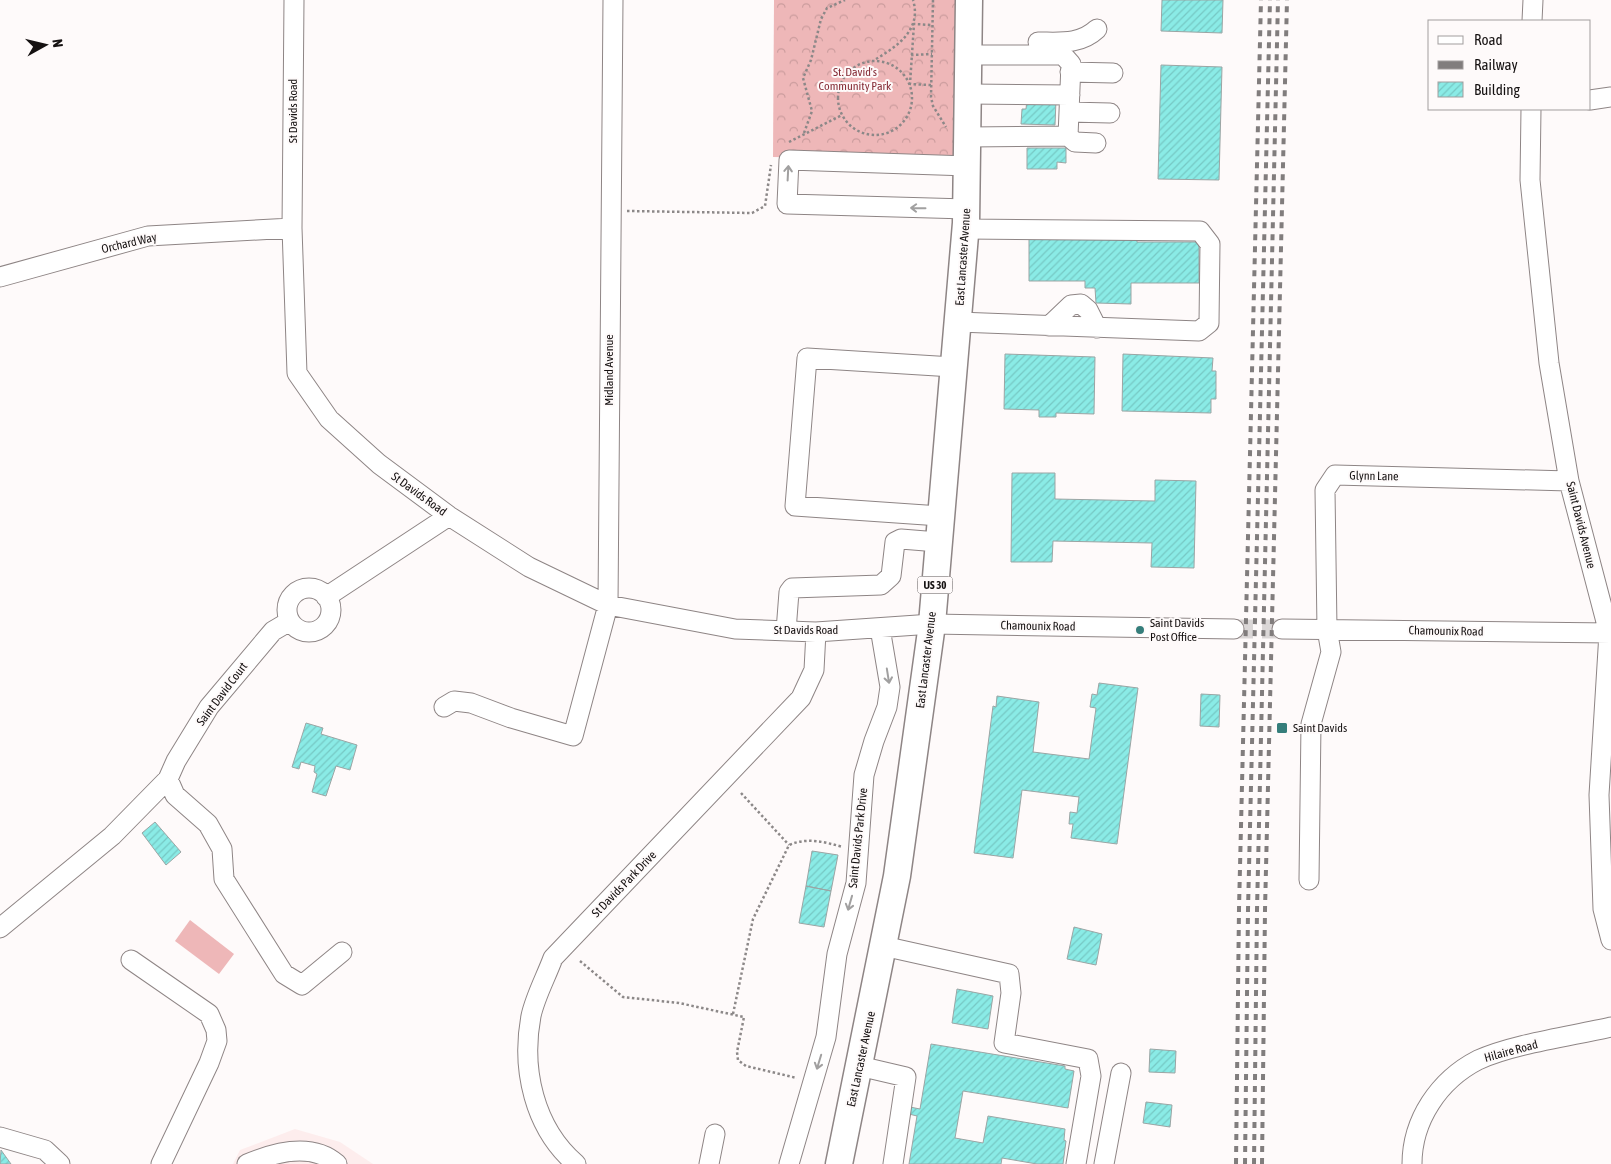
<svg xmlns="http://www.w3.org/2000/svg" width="1611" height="1164" font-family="'Asap Condensed',sans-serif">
	<defs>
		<pattern id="forest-crowns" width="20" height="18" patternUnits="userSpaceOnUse" patternTransform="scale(1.25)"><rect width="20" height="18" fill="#eeb7b8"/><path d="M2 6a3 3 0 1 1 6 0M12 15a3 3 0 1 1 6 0" fill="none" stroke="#cb9c9d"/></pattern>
		<pattern id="building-hatch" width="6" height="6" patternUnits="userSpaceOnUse" patternTransform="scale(1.25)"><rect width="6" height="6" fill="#8aebe6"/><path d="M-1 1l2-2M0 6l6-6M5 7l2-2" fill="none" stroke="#76c8c4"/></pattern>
	</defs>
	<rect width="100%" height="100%" fill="#fefafa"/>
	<path fill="#fdeded" d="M 295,1129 L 340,1142 L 373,1164 L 233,1164 L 240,1150 Z"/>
	<path fill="#eeb7b8" d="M 190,920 L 234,954 L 219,974 L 175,941 Z"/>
	<path fill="url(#forest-crowns)" d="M 774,0 L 969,0 L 969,150 L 949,160 L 773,157 Z"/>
	<path fill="url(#building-hatch)" stroke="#9ba5a4" d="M 1162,0 L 1223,0 L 1222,33 L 1161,31 Z
		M 1161,65 L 1222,67 L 1219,180 L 1158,179 Z
		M 1027,99 L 1056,100 L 1055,125 L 1021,124 L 1022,109 L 1026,109 Z
		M 1027,148 L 1066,148 L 1066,163 L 1057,162 L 1057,169 L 1027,169 Z
		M 1137,234 L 1137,242 L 1199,242 L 1199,283 L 1131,283 L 1131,304 L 1096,303 L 1095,288 L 1085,288 L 1085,281 L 1029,281 L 1029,239 L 1093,239 Z
		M 1005,354 L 1095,357 L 1094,414 L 1056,413 L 1056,417 L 1039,417 L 1039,410 L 1004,409 Z
		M 1123,354 L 1213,358 L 1212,371 L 1216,371 L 1216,399 L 1211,399 L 1211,413 L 1122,411 Z
		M 1012,473 L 1055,473 L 1055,499 L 1155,501 L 1155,480 L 1196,481 L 1194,568 L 1151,567 L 1152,543 L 1053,541 L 1052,562 L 1011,562 Z
		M 1099,683 L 1138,688 L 1117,844 L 1071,838 L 1073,824 L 1069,824 L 1070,812 L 1077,813 L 1079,797 L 1022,790 L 1013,858 L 974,853 L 993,706 L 996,707 L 997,696 L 1039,702 L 1033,752 L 1089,759 L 1096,708 L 1090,707 L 1092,694 L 1097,695 Z
		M 1201,694 L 1220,695 L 1219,727 L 1200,726 Z
		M 306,723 L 323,728 L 321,734 L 357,745 L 350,770 L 336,766 L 326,796 L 312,792 L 317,774 L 314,772 L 315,766 L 301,762 L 299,769 L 292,767 Z
		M 155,822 L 181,852 L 166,865 L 142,833 Z
		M 812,851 L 838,855 L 831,891 L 806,886 Z
		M 806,886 L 831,891 L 824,927 L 799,923 Z
		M 1074,927 L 1102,934 L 1096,965 L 1067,959 Z
		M 957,989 L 993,996 L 988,1029 L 952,1023 Z
		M 931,1044 L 1065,1066 L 1065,1069 L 1074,1071 L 1068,1108 L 963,1091 L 955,1138 L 983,1143 L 988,1116 L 1065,1129 L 1064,1140 L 1066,1141 L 1063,1164 L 1037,1164 L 1002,1158 L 1001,1164 L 909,1164 L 917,1116 L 909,1114 L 910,1107 L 920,1109 Z
		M 1150,1049 L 1176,1051 L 1175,1073 L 1149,1072 Z
		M 1146,1102 L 1172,1105 L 1170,1127 L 1143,1123 Z
		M 1,1150 L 11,1164 L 0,1164 Z"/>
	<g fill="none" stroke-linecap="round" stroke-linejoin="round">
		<path stroke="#dbd7d7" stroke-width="19" stroke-dasharray="19 9" stroke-linecap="butt" d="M 1234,629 L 1282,629"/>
		<g stroke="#8e8585" stroke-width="21">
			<path id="minor" d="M 294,0 L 292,228 L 297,373 L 329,419 L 379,464 L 449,516 L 529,567 L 608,605 L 735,629 L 816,632 L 932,624 L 1234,629
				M 1532,21 L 1533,0
				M 1038,42 C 1059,42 1080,45 1097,29
				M 969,55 L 1063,55 L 1071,64 L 1068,136 L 1075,142 L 1096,143
				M 1070,72 L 1113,73
				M 969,94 L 1070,95
				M 1590,100 L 1611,97
				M 1531,109 L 1530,180 L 1549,363 L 1569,481 L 1609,633 L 1599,795 L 1603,909 L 1611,940
				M 1069,112 L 1110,113
				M 969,137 L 1068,136
				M 967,209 L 787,204 L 789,160 L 968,166
				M 0,277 L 148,236 L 292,228
				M 958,322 L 1199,331 L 1209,323 L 1210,244 L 1200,231 L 966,229
				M 1049,326 L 1071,305 L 1081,304 L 1088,310 L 1097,328
				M 940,516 L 795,506 L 807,358 L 953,367
				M287 610a22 22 0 1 1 44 0a22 22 0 1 1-44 0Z
				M 326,597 L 449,516
				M 1282,629 L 1611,633
				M 786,631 L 789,592 L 792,588 L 881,585 L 891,576 L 895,542 L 901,539 L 938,542
				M 444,707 L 454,701 L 471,703 L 511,718 L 573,736 L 608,605 L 613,0
				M 168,779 L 175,795 L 208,824 L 222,849 L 224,879 L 284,974 L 302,985 L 342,952
				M 1309,880 L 1311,724 L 1331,652 L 1327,629 L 1325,490 L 1335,475 L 1569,481
				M 0,928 L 112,836 L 168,779 L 176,761 L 209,707 L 273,631 L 290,621
				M 883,946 L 1009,974 L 1011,993 L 1004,1043 L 1088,1059 L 1091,1076 L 1076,1164
				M 131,960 L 209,1014 L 216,1030 L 217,1041 L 209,1063 L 161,1164
				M 859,1066 L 906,1077 L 893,1164
				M 0,1137 L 45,1150 L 60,1164
				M 247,1164 C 275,1152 312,1142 337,1164
				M 576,1164 C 534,1128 521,1069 531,1016 C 535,997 546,977 553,958 L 801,698 L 814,670 L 816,632
				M 709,1164 L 715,1134
				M 789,1164 L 826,1037 L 837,954 L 856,883 L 864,775 L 874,741 L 887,707 L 890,687 L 880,628
				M 1104,1164 L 1121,1073
				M 1412,1164 C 1412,1120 1439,1080 1478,1060 C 1513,1044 1572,1036 1611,1027"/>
		</g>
		<g stroke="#8e8585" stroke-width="29">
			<path id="highway" d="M 839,1164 L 897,876 L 932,624 L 966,223 L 969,0"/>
		</g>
		<path stroke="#8c8888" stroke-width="2.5" stroke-dasharray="2.5 2.5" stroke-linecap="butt" d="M 933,0 L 931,97 L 933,106 L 946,127
			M 911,55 L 932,54
			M 876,59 C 898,46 922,29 913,0
			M838 98a37 37 0 1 1 74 0a37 37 0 1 1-74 0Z
			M 931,85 L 910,84 L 914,24 L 932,25
			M 804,133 L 812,111 L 803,78 L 811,60 L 821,19 L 827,8 L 845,0
			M 789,142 L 842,115
			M 627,211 L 752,213 L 765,206 L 771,165
			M 741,793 L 789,845
			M 580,961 L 623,997 L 679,1003 L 744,1017 L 737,1052 L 738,1060 L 746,1066 L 797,1078
			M 733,1014 L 753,919 L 789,845 C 808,837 824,842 843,847"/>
		<use href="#minor" stroke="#fff" stroke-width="19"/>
		<use href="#highway" stroke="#fff" stroke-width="26"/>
		<path stroke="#817d7d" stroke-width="4" stroke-dasharray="6 6" stroke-linecap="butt" d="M 1236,1164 L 1239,909 L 1261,0
			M 1245,1164 L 1248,910 L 1270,0
			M 1254,1164 L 1257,910 L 1278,0
			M 1262,1164 L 1265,910 L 1287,0"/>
	</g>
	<defs><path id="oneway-shaft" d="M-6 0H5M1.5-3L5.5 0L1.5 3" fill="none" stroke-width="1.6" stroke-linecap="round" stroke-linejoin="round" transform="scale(1.25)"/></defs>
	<g stroke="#a1a0a0">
		<use href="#oneway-shaft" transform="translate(788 173) rotate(-87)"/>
		<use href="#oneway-shaft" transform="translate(918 208) rotate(-179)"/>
		<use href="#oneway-shaft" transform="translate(888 676) rotate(81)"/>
		<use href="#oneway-shaft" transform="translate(850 903) rotate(106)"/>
		<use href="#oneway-shaft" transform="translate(819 1062) rotate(107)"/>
	</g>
	<g fill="#357e7b" stroke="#fefafa" stroke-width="2">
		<circle cx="1140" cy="630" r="5"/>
		<rect x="1276" y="722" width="12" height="12" rx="2.5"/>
	</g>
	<g text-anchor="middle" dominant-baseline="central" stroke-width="4" stroke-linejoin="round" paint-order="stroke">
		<rect fill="#fefafa" stroke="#5b5757" stroke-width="1" x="917.5" y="576.5" width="35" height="17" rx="4"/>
		<g font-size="11" font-weight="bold" fill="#151111">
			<text x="935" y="585">US 30</text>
		</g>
		<g font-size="12" fill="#872e38" stroke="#fefafa">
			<text x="855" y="72">St. David's<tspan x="855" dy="14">Community Park</tspan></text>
		</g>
		<g font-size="12" fill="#151111" stroke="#fefafa">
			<text transform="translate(293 111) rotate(-90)">St Davids Road</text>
			<text transform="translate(129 243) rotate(-13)">Orchard Way</text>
			<text transform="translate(963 257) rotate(-86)">East Lancaster Avenue</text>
			<text transform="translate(609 370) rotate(-90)">Midland Avenue</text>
			<text transform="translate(1374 476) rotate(1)">Glynn Lane</text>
			<text transform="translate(419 494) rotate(36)">St Davids Road</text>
			<text transform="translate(1581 525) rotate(76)">Saint Davids Avenue</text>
			<text transform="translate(1038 626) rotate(1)">Chamounix Road</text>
			<text x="806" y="630">St Davids Road</text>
			<text transform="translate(1446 631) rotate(1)">Chamounix Road</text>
			<text transform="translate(926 660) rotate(-83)">East Lancaster Avenue</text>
			<text transform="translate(222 694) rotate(-53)">Saint David Court</text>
			<text transform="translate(858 838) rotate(-84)">Saint Davids Park Drive</text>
			<text transform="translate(624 884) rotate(-46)">St Davids Park Drive</text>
			<text transform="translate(1511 1051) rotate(-15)">Hilaire Road</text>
			<text transform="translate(861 1059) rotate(-78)">East Lancaster Avenue</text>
		</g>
		<g font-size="12" fill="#151111" stroke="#fefafa" text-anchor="start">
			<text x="1150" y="623">Saint Davids<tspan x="1150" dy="14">Post Office</tspan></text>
			<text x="1293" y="728">Saint Davids</text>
		</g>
	</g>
	<rect x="1428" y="20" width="162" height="90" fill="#fefafa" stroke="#a19d9d"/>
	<rect x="1438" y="36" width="25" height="8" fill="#ffffff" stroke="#a19d9d"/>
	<text x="1474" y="45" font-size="15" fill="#151111">Road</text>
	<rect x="1438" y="61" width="25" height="8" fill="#817d7d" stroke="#a19d9d"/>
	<text x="1474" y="70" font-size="15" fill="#151111">Railway</text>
	<rect x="1438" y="82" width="25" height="15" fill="url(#building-hatch)" stroke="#a19d9d"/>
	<text x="1474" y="95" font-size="15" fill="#151111">Building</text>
	<g transform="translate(45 45) rotate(82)" stroke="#fefafa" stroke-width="4" paint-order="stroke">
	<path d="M0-4L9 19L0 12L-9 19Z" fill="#151111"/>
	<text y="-8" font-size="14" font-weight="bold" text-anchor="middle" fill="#151111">N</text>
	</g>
</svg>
